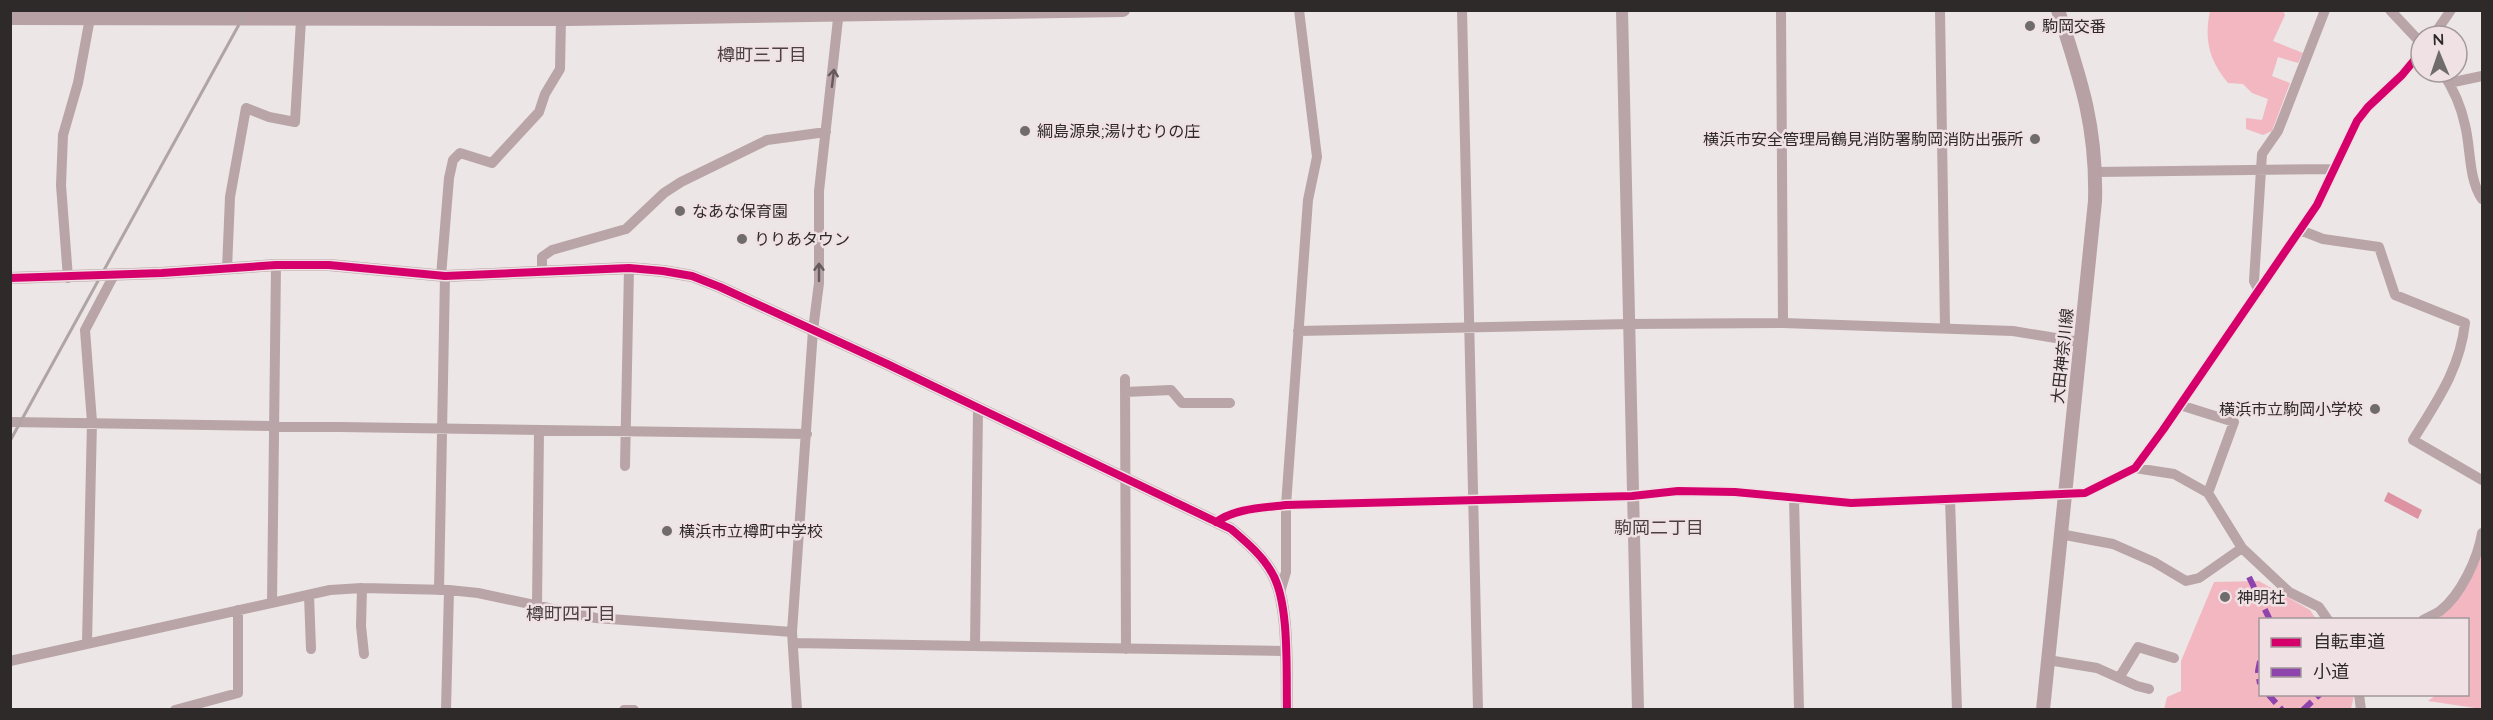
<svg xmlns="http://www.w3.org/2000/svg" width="2493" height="720" font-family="Quicksand,'Noto Sans JP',sans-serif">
	<rect width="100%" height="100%" fill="#ece6e6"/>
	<path fill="#f2b7c1" d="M 2210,11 L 2283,11 L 2285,15 L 2273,41 L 2303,53 L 2298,63 L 2278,57 L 2272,76 L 2290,83 L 2272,131 L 2263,135 L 2246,129 L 2246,118 L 2262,120 L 2268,99 L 2252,93 L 2243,84 L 2228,83 C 2209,60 2204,40 2210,11 Z
		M 2482,553 L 2482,709 L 2428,701 L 2436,695 L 2468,694 L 2468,620 L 2435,619 C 2459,604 2471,579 2482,553 Z
		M 2259,581 L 2310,610 L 2316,619 L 2260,620 L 2260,694 L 2354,695 L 2351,709 L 2164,710 L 2167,697 L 2181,691 L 2181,661 L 2214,582 Z"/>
	<path fill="#dd93a1" d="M 2388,492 L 2422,510 L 2418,519 L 2384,501 Z"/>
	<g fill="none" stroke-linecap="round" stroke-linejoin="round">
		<path stroke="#b9a4a7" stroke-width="10" d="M 1462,10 L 1478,710
			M 1781,10 L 1783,323
			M 1940,10 L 1945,327
			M 2390,10 L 2421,43
			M 2433,36 L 2451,10
			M 2442,72 C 2453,88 2461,106 2465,125 C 2471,148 2468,178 2482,199
			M 2449,83 L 2482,76
			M 2096,172 L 2334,169
			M 2300,230 L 2323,239 L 2379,247 L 2395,295 L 2465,323 C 2460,369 2437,401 2413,440 L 2482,480
			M 227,269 L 230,197 L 246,108 L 269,117 L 295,122 L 301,20
			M 542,272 L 542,257 L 552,250 L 626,229 L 664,193 L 681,182 L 767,140 L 826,132
			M 441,276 L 449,178 L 453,160 L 460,153 L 492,163 L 539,112 L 545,94 L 560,69 L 561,18
			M 68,278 L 61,185 L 63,135 L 78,83 L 90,18
			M 2259,291 L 2254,281 L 2262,154 L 2278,131 L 2325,10
			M 1298,331 L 1629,324 L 1783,323 L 2013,331 L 2080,342
			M 1125,379 L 1126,649
			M 1125,392 L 1171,390 L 1182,403 L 1230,403
			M 2180,405 L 2234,422 L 2208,493
			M 10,422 L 807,434
			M 625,466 L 629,268
			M 2135,468 L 2174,474 L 2208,493 L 2242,548 L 2289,592 L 2319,607 L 2328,620
			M 1794,498 L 1799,710
			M 1950,499 L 1957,710
			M 1216,522 C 1236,508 1263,508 1286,505 L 1632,496 L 1678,491 L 1735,492 L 1851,503 L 2085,493 L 2135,468 L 2163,430 L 2317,205 L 2357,121 L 2368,107 L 2402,75 L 2421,52
			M 2060,534 L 2113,544 L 2154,562 L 2186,581 L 2199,578 L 2242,548
			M 362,588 L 361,626 L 364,654
			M 439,590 L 445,276
			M 1280,592 L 1286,572 L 1286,505 L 1308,200 L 1317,157 L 1299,10
			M 309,595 L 311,649
			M 272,603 L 276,265
			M 537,606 L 539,430
			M 2423,620 C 2429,617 2435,614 2440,611 C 2461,595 2478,558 2482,533
			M 87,643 L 92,422 L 85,330 L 114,275
			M 793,643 L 1285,651
			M 975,646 L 978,409
			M 2048,660 L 2097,668 L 2137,686 L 2149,689
			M 10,661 L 330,590 L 362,588 L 449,590 L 478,593 L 596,618 L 792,632
			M 2119,678 L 2138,647 L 2174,658
			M 2359,694 L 2361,710
			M 175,710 L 238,693 L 238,610
			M 446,710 L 449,590
			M 624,710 L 634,710
			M 797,710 L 792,632 L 813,330 L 819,283 L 819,191 L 839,10"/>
		<path stroke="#b9a4a7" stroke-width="12" d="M 1622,10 L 1638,710
			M 10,278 L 162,273 L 276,265 L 329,265 L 445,276 L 629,268 L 663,271 L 692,276 L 720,287 L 887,364 L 1231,529 C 1246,542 1262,555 1272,573 C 1290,603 1286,673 1287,710"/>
		<path stroke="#b7a1a5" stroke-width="14" d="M 10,18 L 569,19 L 1123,10
			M 2043,710 L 2095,201 C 2097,127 2081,80 2058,10"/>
		<path stroke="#b0a4a5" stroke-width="3" d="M 10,441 L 247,10"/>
		<path stroke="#8e44ad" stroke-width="6" stroke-dasharray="12 6" stroke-linecap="butt" d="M 2249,577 L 2270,620
			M 2260,661 L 2258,671 L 2260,684
			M 2268,694 L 2282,710
			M 2303,710 L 2320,694"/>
		<g stroke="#f0e2e4" stroke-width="11">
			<path id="cycleway" d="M 10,278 L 162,273 L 276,265 L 329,265 L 445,276 L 629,268 L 663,271 L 692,276 L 720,287 L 887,364 L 1231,529 C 1246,542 1262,555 1272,573 C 1290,603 1286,673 1287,710
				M 1216,522 C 1236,508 1263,508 1286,505 L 1632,496 L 1678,491 L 1735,492 L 1851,503 L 2085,493 L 2135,468 L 2163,430 L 2317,205 L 2357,121 L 2368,107 L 2402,75 L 2421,52"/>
		</g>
		<use href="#cycleway" stroke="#d6006c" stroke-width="8"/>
	</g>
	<defs><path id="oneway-shaft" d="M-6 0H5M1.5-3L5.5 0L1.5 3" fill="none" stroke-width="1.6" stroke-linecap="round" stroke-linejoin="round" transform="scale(1.5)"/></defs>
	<g stroke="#665b5c">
		<use href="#oneway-shaft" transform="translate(833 78) rotate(-83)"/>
		<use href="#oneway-shaft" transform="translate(819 272) rotate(-90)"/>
	</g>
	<g fill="#716c6c" stroke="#f0e2e4" stroke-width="2">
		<circle cx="2030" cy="26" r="6"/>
		<circle cx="1025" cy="131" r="6"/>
		<circle cx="2035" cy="139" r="6"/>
		<circle cx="680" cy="211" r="6"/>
		<circle cx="742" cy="239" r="6"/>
		<circle cx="2375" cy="409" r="6"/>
		<circle cx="667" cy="531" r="6"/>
		<circle cx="2225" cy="597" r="6"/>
	</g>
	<g text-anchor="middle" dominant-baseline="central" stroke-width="5" stroke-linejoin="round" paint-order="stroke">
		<g font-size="16" fill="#2f2a2a" stroke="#f0e2e4" text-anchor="start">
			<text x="2042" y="26">駒岡交番</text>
			<text x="1037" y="131">綱島源泉;湯けむりの庄</text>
			<text x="2023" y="139" text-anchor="end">横浜市安全管理局鶴見消防署駒岡消防出張所</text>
			<text x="692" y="211">なあな保育園</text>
			<text x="754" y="239">りりあタウン</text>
			<text x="2363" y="409" text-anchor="end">横浜市立駒岡小学校</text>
			<text x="679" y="531">横浜市立樽町中学校</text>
			<text x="2237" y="597">神明社</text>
		</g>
		<g font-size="16" fill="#2f2a2a" stroke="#f0e2e4">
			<text transform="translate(2062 356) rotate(-84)">大田神奈川線</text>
		</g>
		<g font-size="18" fill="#4b4042" stroke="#f0e2e4">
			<text x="762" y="54">樽町三丁目</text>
			<text x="1659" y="527">駒岡二丁目</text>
			<text x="571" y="613">樽町四丁目</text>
		</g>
	</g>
	<rect width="2493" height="720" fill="none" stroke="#2f2a2a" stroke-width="24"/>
	<rect x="2259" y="618" width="210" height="78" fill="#f0e2e4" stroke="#a3989a" stroke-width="1.5"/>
	<rect x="2271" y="638" width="30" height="9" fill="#d6006c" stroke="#a3989a" stroke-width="1.5"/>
	<text x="2313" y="648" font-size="18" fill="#2f2a2a">自転車道</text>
	<rect x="2271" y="668" width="30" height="9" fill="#8e44ad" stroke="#a3989a" stroke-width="1.5"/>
	<text x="2313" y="678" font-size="18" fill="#2f2a2a">小道</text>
	<g transform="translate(2439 54) rotate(358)"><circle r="28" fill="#f0e2e4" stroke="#a3989a" stroke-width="1.5"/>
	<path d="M0-4.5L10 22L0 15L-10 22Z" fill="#716c6c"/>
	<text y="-9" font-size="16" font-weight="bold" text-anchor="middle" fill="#2f2a2a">N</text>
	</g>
</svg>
